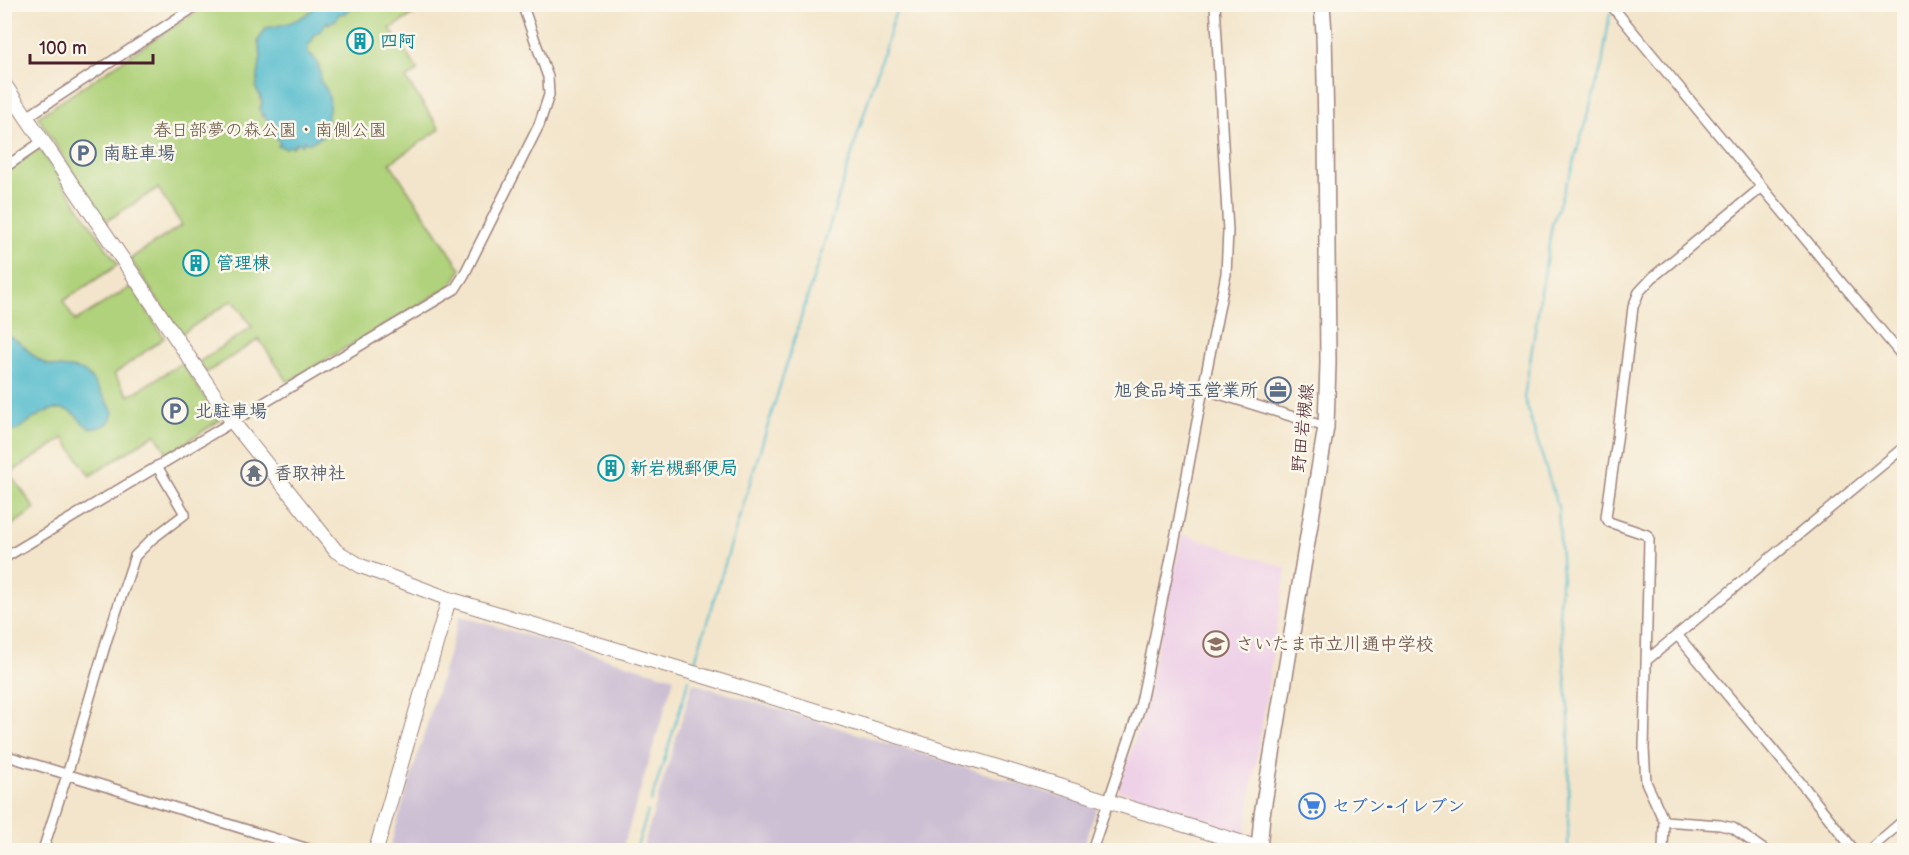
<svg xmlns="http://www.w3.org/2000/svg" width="1909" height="855" font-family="'Balsamiq Sans','Klee One',sans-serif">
	<rect width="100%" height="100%" fill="#fbf7ec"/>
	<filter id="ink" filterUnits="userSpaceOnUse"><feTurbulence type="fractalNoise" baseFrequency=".0167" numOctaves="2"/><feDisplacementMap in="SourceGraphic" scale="12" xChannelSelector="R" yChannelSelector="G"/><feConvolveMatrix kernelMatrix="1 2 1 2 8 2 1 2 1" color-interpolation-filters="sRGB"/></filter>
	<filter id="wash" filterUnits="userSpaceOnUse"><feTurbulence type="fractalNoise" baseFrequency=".008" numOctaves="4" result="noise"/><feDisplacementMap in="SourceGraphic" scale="24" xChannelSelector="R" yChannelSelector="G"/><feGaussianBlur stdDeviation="1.35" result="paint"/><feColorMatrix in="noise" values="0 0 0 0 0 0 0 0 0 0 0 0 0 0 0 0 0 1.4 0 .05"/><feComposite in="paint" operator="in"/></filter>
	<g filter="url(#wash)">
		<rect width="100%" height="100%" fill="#f3e5cb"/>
		<path fill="#eed0e7" d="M 1182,534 L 1286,568 L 1245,834 L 1118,790 L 1141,721 Z"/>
		<path fill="#ccbed3" d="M 460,616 L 674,678 L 622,850 L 389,850 Z
			M 693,683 L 1097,808 L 1082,850 L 642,850 Z"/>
		<path fill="#b0d27b" stroke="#7d7853" stroke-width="1.5" d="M 206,5 L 428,5 L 390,29 L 418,70 L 406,79 L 440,129 L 390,163 L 461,269 L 452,285 L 288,382 L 259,339 L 206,373 L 199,362 L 252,327 L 233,300 L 181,334 L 130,259 L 182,225 L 158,188 L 105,222 L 38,117 Z
			M 39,148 L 118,265 L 63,301 L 75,321 L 132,286 L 164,338 L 114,374 L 129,396 L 182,363 L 220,420 L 168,454 L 155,434 L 90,476 L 64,438 L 10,473 L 35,509 L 5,530 L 5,170 Z"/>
		<path fill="#50bacc" stroke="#4d6c7c" stroke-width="1.5" d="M 317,4 L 368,5 L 362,6 L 359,9 C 353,8 349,8 345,13 L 339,14 L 336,20 L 332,21 L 329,25 L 327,21 L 322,30 L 314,35 L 312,41 L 308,45 L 308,53 C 317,57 322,72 320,81 C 337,97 327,117 323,136 L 310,143 L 303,141 L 302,146 L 297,142 L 293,147 L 290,146 L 287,148 L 278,146 L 280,143 C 275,136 274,129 268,124 L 268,121 L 264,115 L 262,117 L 260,109 L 262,103 L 260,95 L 256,89 L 261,56 L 258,41 L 266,28 C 285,25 305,20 317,4 Z
			M 5,335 C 21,339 29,354 42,362 C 55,370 71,366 83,371 C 90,374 109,404 113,412 C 112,419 110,423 103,426 C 81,436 83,412 63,409 C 45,407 30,422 15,431 L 5,427 Z"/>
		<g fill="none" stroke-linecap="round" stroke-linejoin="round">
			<path stroke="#50bacc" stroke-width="2" d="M 1569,178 L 1602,65 L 1610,13
				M 1567,181 L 1552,225 L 1524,398 L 1558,507 L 1562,576 L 1559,603 L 1569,718 L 1568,850
				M 694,664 L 898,4
				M 651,802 L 689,680
				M 636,850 L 648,811"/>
		</g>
	</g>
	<g filter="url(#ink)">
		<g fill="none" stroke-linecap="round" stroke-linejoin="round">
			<g stroke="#9e827b" stroke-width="12">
				<path id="street" d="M 1610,4 L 1904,358
					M 27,117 L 199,4
					M 4,168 L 43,141
					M 1203,389 L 1326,427
					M 4,558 L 455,289 L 464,275 L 539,125 L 549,95 L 548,77 L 522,4
					M 1678,636 L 1805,788 L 1854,850
					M 1647,660 L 1904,447
					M 4,755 L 312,850
					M 1664,821 L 1720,825 L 1733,828 L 1764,850
					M 43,850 L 67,775 L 107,639 L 135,556 L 152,539 L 185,514 L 157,466
					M 1092,850 L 1140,707 L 1177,529 L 1203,389 L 1226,274 L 1228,231 L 1215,4
					M 1663,850 L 1664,821 L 1646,782 L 1644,749 L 1649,539 L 1647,535 L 1609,522 L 1606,517 L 1617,440 L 1633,307 L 1639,292 L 1653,277 L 1761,188
					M 1869,850 L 1904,820"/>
			</g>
			<g stroke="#9e827b" stroke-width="16">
				<path id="secondary" d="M 4,84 L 232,421 L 336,551 L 361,566 L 449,599 L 710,678 L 1259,848
					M 376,850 L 449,599"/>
			</g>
			<g stroke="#9e827b" stroke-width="18">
				<path id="primary" d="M 1259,850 L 1262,815 L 1326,427 L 1328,363 L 1326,127 L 1324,33 L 1322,4"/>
			</g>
			<use href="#street" stroke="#fff" stroke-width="9"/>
			<use href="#secondary" stroke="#fff" stroke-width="14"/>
			<use href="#primary" stroke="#fff" stroke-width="15"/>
		</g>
	</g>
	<defs>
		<g id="building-ring" transform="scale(1.35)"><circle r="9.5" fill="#fbf7ec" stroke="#0f9aa8" stroke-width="1.5"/><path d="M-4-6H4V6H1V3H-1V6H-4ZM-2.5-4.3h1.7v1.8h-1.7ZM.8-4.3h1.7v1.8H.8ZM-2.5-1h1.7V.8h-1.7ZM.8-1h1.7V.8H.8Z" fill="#0f9aa8"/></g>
		<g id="parking-ring" transform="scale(1.35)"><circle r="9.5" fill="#fbf7ec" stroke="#5c6f8a" stroke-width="1.5"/><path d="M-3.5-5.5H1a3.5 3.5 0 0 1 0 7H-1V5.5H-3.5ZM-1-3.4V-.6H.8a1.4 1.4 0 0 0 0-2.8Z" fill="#5c6f8a"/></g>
		<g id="office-ring" transform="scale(1.35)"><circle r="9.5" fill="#fbf7ec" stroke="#5c6f8a" stroke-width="1.5"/><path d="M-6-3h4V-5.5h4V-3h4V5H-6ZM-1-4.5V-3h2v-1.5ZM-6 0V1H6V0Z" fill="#5c6f8a"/></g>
		<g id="temple-ring" transform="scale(1.35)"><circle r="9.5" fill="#fbf7ec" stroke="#6b7280" stroke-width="1.5"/><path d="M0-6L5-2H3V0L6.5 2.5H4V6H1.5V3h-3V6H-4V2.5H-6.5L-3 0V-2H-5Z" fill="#6b7280"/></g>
		<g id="school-ring" transform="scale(1.35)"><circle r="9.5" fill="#fbf7ec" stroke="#8d6e63" stroke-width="1.5"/><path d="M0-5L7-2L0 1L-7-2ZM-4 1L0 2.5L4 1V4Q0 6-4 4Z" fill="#8d6e63"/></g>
		<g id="supermarket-ring" transform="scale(1.35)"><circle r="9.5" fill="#fbf7ec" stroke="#3f7fe0" stroke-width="1.5"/><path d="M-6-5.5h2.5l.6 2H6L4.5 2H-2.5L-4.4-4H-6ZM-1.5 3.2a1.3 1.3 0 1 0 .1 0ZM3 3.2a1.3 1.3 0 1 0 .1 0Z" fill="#3f7fe0"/></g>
	</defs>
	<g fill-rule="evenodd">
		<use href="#building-ring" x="360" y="41"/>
		<use href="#parking-ring" x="83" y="153"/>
		<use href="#building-ring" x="196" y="263"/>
		<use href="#office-ring" x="1278" y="390"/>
		<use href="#parking-ring" x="175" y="411"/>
		<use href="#building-ring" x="611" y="468"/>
		<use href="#temple-ring" x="254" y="473"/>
		<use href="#school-ring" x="1216" y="644"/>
		<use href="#supermarket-ring" x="1312" y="806"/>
	</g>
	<g text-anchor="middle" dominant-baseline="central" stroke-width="5" stroke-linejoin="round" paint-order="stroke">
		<g font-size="18" font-weight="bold" fill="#0d838f" stroke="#fbf7ec" text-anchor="start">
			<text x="380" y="41">四阿</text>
			<text x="216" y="263">管理棟</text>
			<text x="630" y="468">新岩槻郵便局</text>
		</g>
		<g font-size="18" fill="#695543" stroke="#fbf7ec">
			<text x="270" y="130">春日部夢の森公園・南側公園</text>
		</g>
		<g font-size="18" font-weight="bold" fill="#4e5e75" stroke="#fbf7ec" text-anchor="start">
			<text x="103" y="153">南駐車場</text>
			<text x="1258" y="390" text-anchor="end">旭食品埼玉営業所</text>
			<text x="195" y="411">北駐車場</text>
		</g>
		<g font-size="18" fill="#4a1f2b" stroke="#fbf7ec">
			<text transform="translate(1303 428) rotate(-84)">野田岩槻線</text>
		</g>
		<g font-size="18" font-weight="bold" fill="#5b616d" stroke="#fbf7ec" text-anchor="start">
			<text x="274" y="473">香取神社</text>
		</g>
		<g font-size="18" font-weight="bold" fill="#785e54" stroke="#fbf7ec" text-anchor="start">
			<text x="1236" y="644">さいたま市立川通中学校</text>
		</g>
		<g font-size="18" font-weight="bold" fill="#366cbe" stroke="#fbf7ec" text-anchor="start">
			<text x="1332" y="806">セブン-イレブン</text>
		</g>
	</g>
	<rect width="1909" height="855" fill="none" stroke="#fbf7ec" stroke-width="24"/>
	<path d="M30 54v9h123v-9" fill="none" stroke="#4a1f2b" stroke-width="3"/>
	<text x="39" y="54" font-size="18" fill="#4a1f2b" stroke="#fbf7ec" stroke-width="4.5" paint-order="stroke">100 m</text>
</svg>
